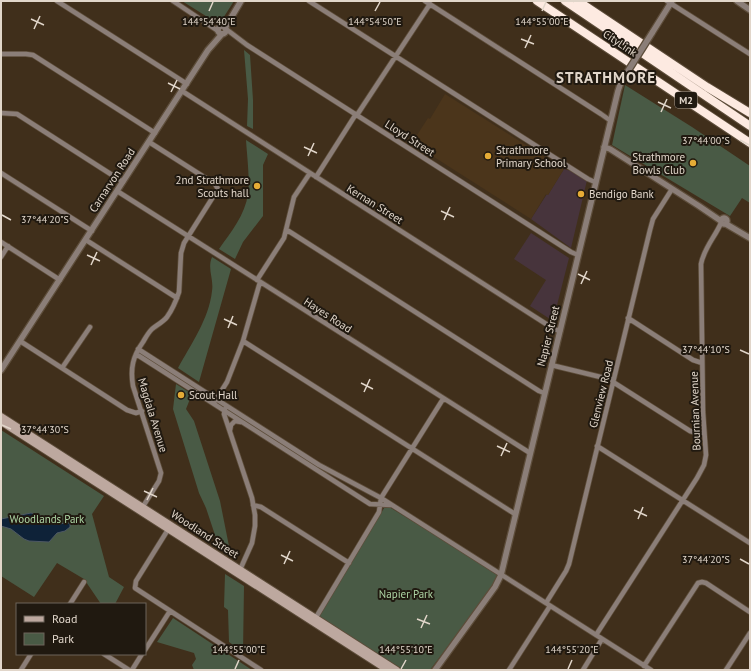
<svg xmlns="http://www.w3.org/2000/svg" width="751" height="671" font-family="'PT Sans',sans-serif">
	<rect width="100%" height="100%" fill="#402f1b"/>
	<path fill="#47343c" d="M 564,169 L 588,176 L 571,248 L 531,219 L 547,194 L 548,195 Z
		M 531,233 L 569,258 L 553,321 L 530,306 L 546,280 L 514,259 Z"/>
	<path fill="#4b351b" d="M 445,94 L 564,169 L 548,195 L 546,194 L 531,219 L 412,143 L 428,118 L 430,119 Z"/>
	<path fill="#495a45" d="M 182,1 L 234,1 L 220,23 L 217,23 Z
		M 244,50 L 250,55 L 253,100 L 253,129 L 247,126 L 248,99 Z
		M 625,85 L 692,127 L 750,166 L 750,203 L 742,198 L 730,216 L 612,145 Z
		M 246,140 L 268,154 L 263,165 L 263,216 L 243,242 L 235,259 L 219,249 C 231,232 245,215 248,194 C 250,179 247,156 246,140 Z
		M 212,257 L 231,269 L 199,382 L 178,368 C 191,344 209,319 212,291 C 214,279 207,269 212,257 Z
		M 176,384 L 192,394 L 186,409 L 194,421 L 220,501 L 231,556 L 219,547 L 206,508 L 199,493 L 173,409 Z
		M 1,430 L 104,496 L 92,514 L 109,577 L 124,587 L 115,604 L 101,604 L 84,579 L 57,563 L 34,597 L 1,576 Z
		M 386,505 L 501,575 L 430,670 L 404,670 L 316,618 Z
		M 225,574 L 244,586 L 243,652 L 229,642 L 228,610 L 224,607 Z
		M 173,618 L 252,670 L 194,670 L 192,665 L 196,659 L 194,653 L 157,642 Z"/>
	<path fill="#0e2238" stroke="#4d5864" d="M 31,513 L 41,516 L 55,524 L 70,523 L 70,527 L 65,531 L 57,533 L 49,542 L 29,541 L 24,539 L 11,529 L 1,526 L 1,519 Z"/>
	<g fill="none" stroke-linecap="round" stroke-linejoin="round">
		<g stroke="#5d4d3a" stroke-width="6">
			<path id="minor" d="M 57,1 L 187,84
				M 173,1 L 218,31
				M 309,1 L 588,179 L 595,182
				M 425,1 L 601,114 L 611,121
				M 667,1 L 750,54
				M 226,29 L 247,45 L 571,252 L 578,255
				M 1,54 L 26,54 L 33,55 L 155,133
				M 182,91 L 554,329 L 560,331
				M 1,113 L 17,114 L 123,182
				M 357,115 L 430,4
				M 1,173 L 92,231
				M 316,177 L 356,114
				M 117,191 L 530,453
				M 287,230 L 539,391 L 544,393
				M 86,240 L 177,298
				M 1,242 L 60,280
				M 1,257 L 8,246
				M 257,280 L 284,238 L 294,197 L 310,173
				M 628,318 L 693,360 L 702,363
				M 20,341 L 127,410 L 136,413 L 142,411
				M 243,341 L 515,514
				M 138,349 L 319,465 L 381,498 L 651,670
				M 136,354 L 370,504 L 391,505
				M 551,365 L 613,380
				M 62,368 L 90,327
				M 613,382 L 690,431 L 697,433 L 704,433
				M 215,401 L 227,382 L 243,341 L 260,282
				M 225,409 L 224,414 L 252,498 L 255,515 L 255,526 L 252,543 L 239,572
				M 230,430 L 231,425 L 235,421 L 241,422
				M 597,446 L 750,543
				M 253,505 L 261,507 L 349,563
				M 142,508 L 159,481 L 161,473 L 133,386 C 130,368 133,356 143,342 C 146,337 148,333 152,329 C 157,325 163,322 167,317 C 172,310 176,301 179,292 L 181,253 L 184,243 L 218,189 L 215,184 L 149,142
				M 169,528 L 136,581 L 135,588 L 261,670
				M 546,603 L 566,571 L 569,564 L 650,230 L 653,219 L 672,189
				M 70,604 L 84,582
				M 315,619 L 379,512 L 381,498 L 443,399
				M 596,635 L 697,478 L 704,465 L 706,455 L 703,412 L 701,264 C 704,248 715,237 721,223
				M 145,650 L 170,611
				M 104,654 L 129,670
				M 644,666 L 698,583 L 702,582 L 706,583 L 750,612
				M 21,670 L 31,654
				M 132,670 L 142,654
				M 509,670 L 550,606
				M 583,670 L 602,639
				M 726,670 L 750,633"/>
		</g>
		<g stroke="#5d4d3a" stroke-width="8">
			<path id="tertiary" d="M 737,1 L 750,10
				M218 30a4 4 0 1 1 8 0a4 4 0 1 1-8 0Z
				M 225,28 L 241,1
				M 652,33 L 672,1
				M 604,147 L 610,149 L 699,206 L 721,221
				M721 221a3 3 0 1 1 6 0a3 3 0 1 1-6 0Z
				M 726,224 L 750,238
				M 1,370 L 208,50 L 222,34
				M 435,670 L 495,587 L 501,575 L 618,91 L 621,82"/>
		</g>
		<g stroke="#5d4d3a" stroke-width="8">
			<path id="secondary" d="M 1,416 L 397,670
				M 1,422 L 387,670"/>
		</g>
		<g stroke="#5d4d3a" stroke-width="10">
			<path id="motorway" d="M 537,1 L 750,143
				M 565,1 L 750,126
				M 578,1 L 707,87 L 750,113"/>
		</g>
		<use href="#minor" stroke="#8b7e78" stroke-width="4.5"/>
		<use href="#tertiary" stroke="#8b7e78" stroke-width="5.5"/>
		<use href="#secondary" stroke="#bda89f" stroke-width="6"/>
		<use href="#motorway" stroke="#fdeae1" stroke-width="8"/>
		<g stroke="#5d4d3a" stroke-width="8" stroke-linecap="butt">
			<path id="tertiary-bridge" d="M 621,82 L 652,33"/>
		</g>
		<use href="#tertiary-bridge" stroke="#8b7e78" stroke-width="5.5"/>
	</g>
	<path fill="none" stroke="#e1d6ca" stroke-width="1.5" d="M 209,11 L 213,2M 375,11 L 380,2M 542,11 L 546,2M 31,19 L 44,25M 34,29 L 40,16M 521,39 L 534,44M 525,48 L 531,35M 168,83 L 180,89M 171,92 L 177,80M 658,102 L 671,108M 661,112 L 667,99M 740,140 L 749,145M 304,147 L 317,153M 308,156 L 314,143M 441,211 L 454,217M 2,215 L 11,220M 444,220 L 450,207M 87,255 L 100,261M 91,265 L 97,252M 578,274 L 590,280M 581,284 L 587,271M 224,319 L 237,325M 228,328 L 233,316M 740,350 L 749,354M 361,383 L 373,389M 364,392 L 370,379M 2,425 L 11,429M 497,446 L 510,452M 501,456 L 507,443M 144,491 L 157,497M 147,500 L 153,488M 634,510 L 647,516M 638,519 L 643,507M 281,555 L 293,561M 740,559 L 749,564M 284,564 L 290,551M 417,619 L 430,624M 421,628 L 427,615M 235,669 L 239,660M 401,669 L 406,660M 568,669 L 572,660"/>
	<g fill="#e6ac36" stroke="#201910" stroke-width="1.5">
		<circle cx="488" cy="156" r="4"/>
		<circle cx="693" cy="163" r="4"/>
		<circle cx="257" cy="186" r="4"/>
		<circle cx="581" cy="194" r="4"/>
		<circle cx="181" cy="395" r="4"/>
	</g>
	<g text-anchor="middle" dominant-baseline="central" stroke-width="4" stroke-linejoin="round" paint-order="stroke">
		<rect fill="#201910" stroke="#a79d92" stroke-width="1" x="675" y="92" width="22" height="16" rx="3"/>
		<g font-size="10" font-weight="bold" fill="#e1d6ca">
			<text x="686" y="100">M2</text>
		</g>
		<g font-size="11" fill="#e1d6ca" stroke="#201910">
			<text transform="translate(620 43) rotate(34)">CityLink</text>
			<text transform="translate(410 138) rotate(33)">Lloyd Street</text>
			<text transform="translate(112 180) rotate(-57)">Carnarvon Road</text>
			<text transform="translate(375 204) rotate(32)">Kernan Street</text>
			<text transform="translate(328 315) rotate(33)">Hayes Road</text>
			<text transform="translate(548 336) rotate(-76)">Napier Street</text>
			<text transform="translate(601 394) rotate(-76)">Glenview Road</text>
			<text transform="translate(695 411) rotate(-92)">Bournian Avenue</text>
			<text transform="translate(153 415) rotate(73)">Magdala Avenue</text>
			<text transform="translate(205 534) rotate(33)">Woodland Street</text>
		</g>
		<g font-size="11" fill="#e1d6ca" stroke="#201910" text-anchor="start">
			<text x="496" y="150">Strathmore<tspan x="496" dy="13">Primary School</tspan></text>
			<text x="685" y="157" text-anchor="end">Strathmore<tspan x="685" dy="13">Bowls Club</tspan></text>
			<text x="249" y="180" text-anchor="end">2nd Strathmore<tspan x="249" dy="13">Scouts hall</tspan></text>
			<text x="589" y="194">Bendigo Bank</text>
			<text x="189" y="395">Scout Hall</text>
		</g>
		<g font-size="11" fill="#aed6a5" stroke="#201910">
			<text x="47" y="519">Woodlands Park</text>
			<text x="406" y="594">Napier Park</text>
		</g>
		<g font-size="15" font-weight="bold" letter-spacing="1" fill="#e1d6ca" stroke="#201910">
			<text x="606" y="77">STRATHMORE</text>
		</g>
	</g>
	<g font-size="10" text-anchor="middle" fill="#e1d6ca" stroke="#201910" stroke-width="4" stroke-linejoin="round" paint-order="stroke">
		<text x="209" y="25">144°54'40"E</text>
		<text x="375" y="25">144°54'50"E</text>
		<text x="542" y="25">144°55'00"E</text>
		<text x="706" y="144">37°44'00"S</text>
		<text x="45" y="223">37°44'20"S</text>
		<text x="706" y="353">37°44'10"S</text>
		<text x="45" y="433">37°44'30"S</text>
		<text x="706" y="563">37°44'20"S</text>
		<text x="239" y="653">144°55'00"E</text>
		<text x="572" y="653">144°55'20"E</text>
		<text x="406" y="653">144°55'10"E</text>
	</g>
	<rect width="751" height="671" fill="none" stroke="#e1d6ca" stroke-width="4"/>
	<rect x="16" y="603" width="130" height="52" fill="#201910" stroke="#6d655a"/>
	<rect x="24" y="616" width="20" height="6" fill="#bda89f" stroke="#6d655a"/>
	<text x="52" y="623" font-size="12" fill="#e1d6ca">Road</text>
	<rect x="24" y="633" width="20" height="12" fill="#495a45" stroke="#6d655a"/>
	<text x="52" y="643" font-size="12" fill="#e1d6ca">Park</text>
</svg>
